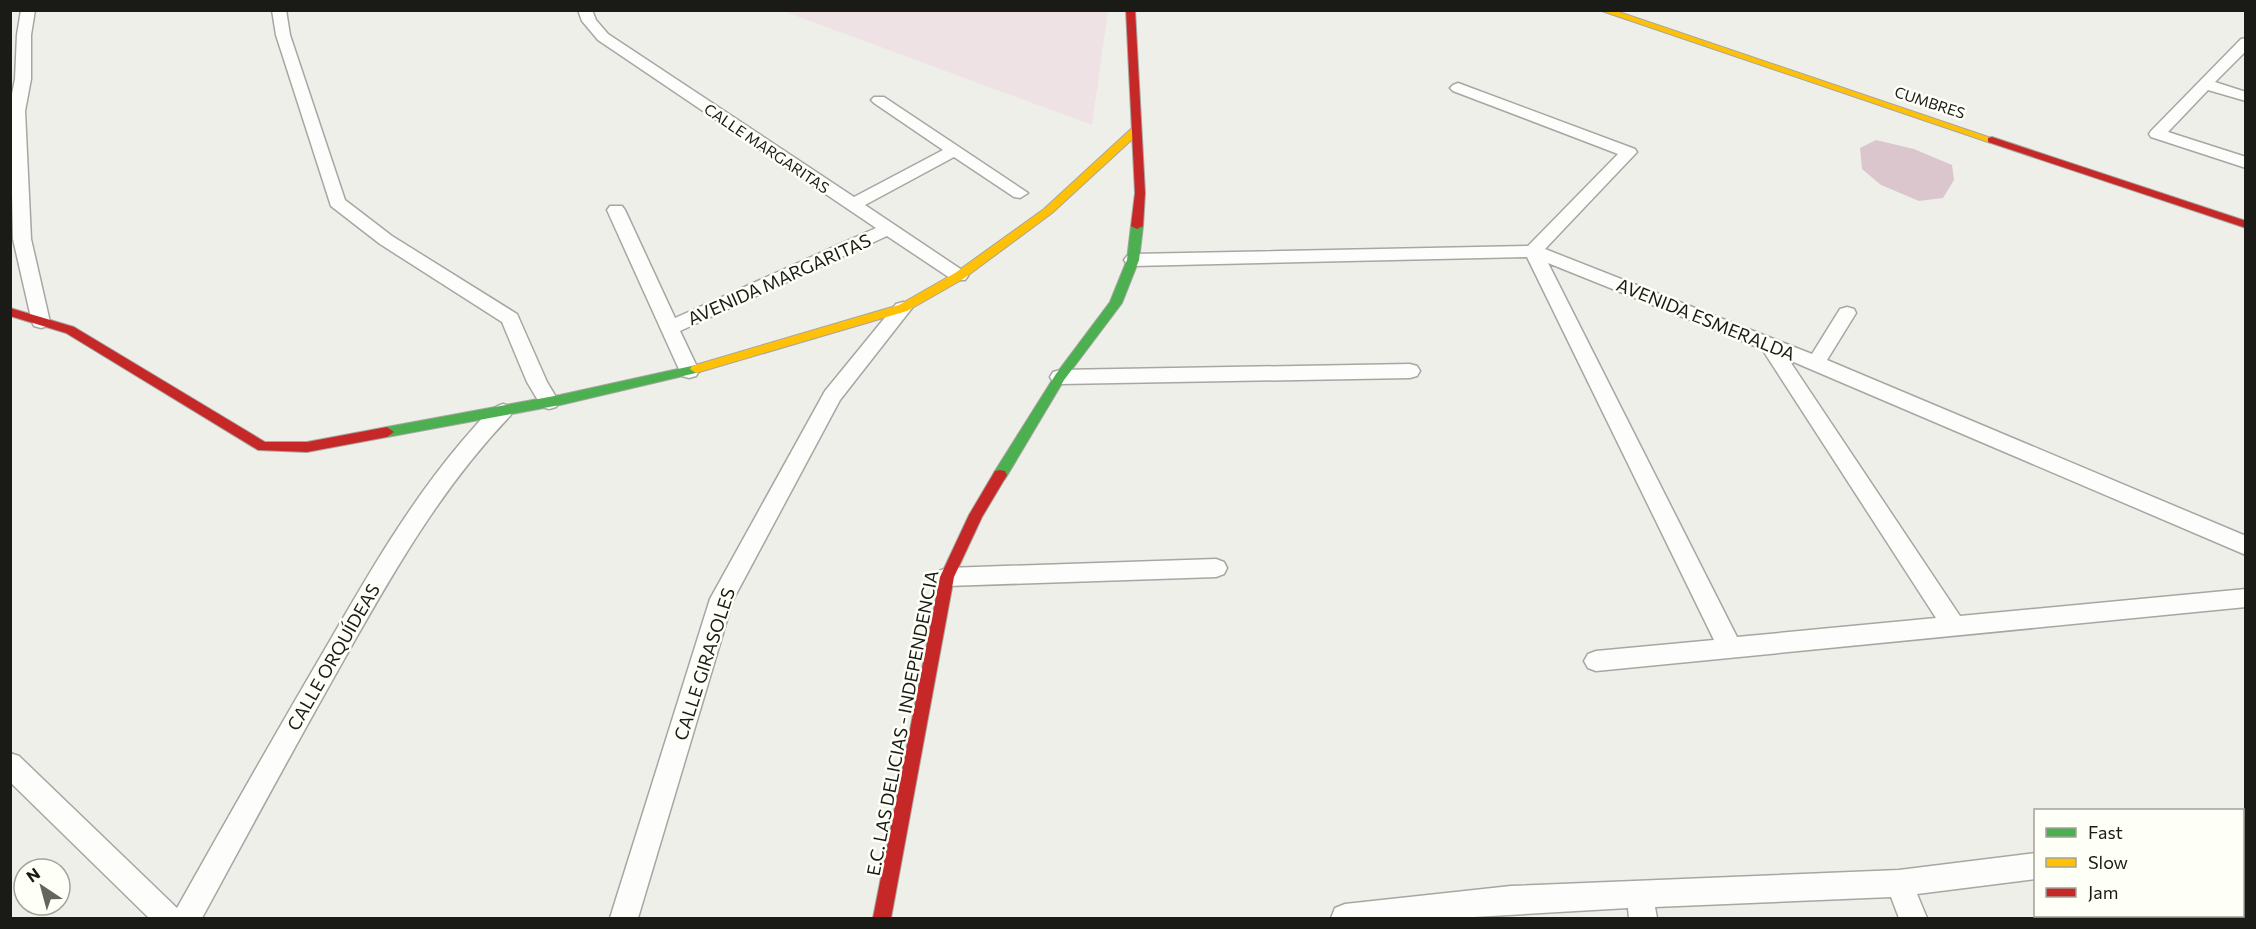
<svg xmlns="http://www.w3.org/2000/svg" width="2256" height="929" font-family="Commissioner,sans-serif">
	<rect width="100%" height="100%" fill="#efefea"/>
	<path fill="#eee2e5" d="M 783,11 L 1108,11 L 1092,125 Z"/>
	<path fill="#dbc6ce" d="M 1876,140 L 1914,149 L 1952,165 L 1954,180 L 1943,198 L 1919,201 L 1881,185 L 1862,169 L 1860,148 Z"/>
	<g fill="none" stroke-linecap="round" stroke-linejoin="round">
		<g stroke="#a6a6a2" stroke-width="3">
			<path id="street" d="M 21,10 L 35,10 L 31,35 L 31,79 L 25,111 L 31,239 L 50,322 L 48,326 L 41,328 L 34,326 L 32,322 L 13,239 L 10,104 L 15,79 L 17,35 Z
				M 272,10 L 286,10 L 290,35 L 345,200 L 392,236 L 517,314 L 547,382 L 559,402 L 556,407 L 549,409 L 542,407 L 527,382 L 502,322 L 380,244 L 331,206 L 276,35 Z
				M 578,10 L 592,10 L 596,20 L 608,34 L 854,197 L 943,150 L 874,103 L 871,100 L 874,97 L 884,97 L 1028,193 L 1020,198 L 1014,197 L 954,157 L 865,205 L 965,272 L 968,276 L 965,280 L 953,280 L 887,236 L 680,331 L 699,371 L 696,376 L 689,378 L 682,376 L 607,210 L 610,206 L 622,206 L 625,210 L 675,318 L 876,228 L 598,40 L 582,21 Z
				M 2246,38 L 2246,51 L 2215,82 L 2246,92 L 2246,101 L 2208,90 L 2168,132 L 2246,157 L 2246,168 L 2151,137 L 2149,134 L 2151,131 L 2241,39 Z
				M 1458,83 L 1635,149 L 1637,152 L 1545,249 L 1812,354 L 1840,309 L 1847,307 L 1854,309 L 1856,313 L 1827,360 L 2246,536 L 2246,555 L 1789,360 L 1960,616 L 2246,589 L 2246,607 L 1596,671 L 1588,668 L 1584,661 L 1588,654 L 1596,651 L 1714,640 L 1527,257 L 1133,266 L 1127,264 L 1124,260 L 1127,256 L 1133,254 L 1528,246 L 1618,154 L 1453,91 L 1450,88 L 1453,85 ZM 1548,263 L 1762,349 L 1936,618 L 1737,637 Z
				M 903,302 L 910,304 L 912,308 L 840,400 L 733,600 L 638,918 L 610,918 L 710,599 L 825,391 L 896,304 Z
				M 1410,364 L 1417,366 L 1420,371 L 1417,376 L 1410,378 L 1060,384 L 1053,382 L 1050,377 L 1053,372 L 1060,370 Z
				M 503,404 L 510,406 L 513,411 L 510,416 C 440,489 391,576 342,663 C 294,748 248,833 202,918 L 149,918 L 10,782 L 10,753 L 19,756 L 177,908 C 227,819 277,731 328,644 C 369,573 410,502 463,440 C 474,428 488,408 503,404 Z
				M 1216,559 L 1224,562 L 1227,568 L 1224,574 L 1216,577 L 947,586 L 939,583 L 936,577 L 939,571 L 947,568 Z
				M 2242,818 L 2246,818 L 2246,843 L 2242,843 Z
				M 2036,853 L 2036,879 L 1917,894 L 1927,918 L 1899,918 L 1891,897 L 1655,907 L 1657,918 L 1629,918 L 1628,908 L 1457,918 L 1331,918 L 1335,908 L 1345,904 L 1511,886 L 1899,870 Z
				M 2078,916 L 2106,916 L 2106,918 L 2078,918 Z"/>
		</g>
		<g stroke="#a6a6a2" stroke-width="2">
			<path id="fast" d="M 1137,223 L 1143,226 L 1139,260 L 1122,303 L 1064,380 L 1005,479 L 995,479 L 993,475 L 995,471 L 1056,374 L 1110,302 L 1127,260 L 1131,226 Z
				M 696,365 L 702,369 L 700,372 L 560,405 L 387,437 L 380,432 L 387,427 L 560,395 Z"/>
		</g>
		<g stroke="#a6a6a2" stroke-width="2">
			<path id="slow" d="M 1599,10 L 1613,10 L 1997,140 L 1992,143 L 1988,142 Z
				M 1135,128 L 1139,129 L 1139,133 L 1052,213 L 963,279 L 907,311 L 696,373 L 690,369 L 692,366 L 899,305 L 955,273 L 1044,209 L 1131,129 Z"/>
		</g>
		<g stroke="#a6a6a2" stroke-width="2">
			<path id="jam" d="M 1126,10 L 1135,10 L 1145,193 L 1143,226 L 1137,229 L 1131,226 L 1135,193 Z
				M 1992,137 L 2246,221 L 2246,228 L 1988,142 L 1988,138 Z
				M 10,308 L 74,327 L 265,442 L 307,442 L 387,427 L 394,432 L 387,437 L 307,452 L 258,450 L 66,333 L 10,316 Z
				M 1000,470 L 1005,471 L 1007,475 L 982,517 L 954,577 L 891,918 L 873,918 L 940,577 L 969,515 L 995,471 Z"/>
		</g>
		<use href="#street" fill="#fdfdfc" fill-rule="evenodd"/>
		<use href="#fast" fill="#4caf50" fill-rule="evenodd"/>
		<use href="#slow" fill="#ffc107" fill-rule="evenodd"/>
		<use href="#jam" fill="#c62828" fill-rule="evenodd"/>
	</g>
	<g text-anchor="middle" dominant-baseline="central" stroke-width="5" stroke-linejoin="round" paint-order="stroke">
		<g font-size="15" fill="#1a1a16" stroke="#fefff6">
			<text transform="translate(1930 102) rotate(18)">CUMBRES</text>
			<text transform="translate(767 148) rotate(34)">CALLE MARGARITAS</text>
		</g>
		<g font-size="18" fill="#1a1a16" stroke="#fefff6">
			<text transform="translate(779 279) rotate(-24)">AVENIDA MARGARITAS</text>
			<text transform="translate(1706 319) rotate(22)">AVENIDA ESMERALDA</text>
			<text transform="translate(333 657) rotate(-60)">CALLE ORQUÍDEAS</text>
			<text transform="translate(704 664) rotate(-72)">CALLE GIRASOLES</text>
			<text transform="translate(902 723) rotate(-79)">E.C. LAS DELICIAS - INDEPENDENCIA</text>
		</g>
	</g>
	<rect width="2256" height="929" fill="none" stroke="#1a1a16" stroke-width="24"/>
	<rect x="2034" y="809" width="210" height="108" fill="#fefff6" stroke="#a3a39c" stroke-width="1.5"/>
	<rect x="2046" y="828" width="30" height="9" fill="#4caf50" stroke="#a3a39c" stroke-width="1.5"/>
	<text x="2088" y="839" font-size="18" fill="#1a1a16">Fast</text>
	<rect x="2046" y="858" width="30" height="9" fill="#ffc107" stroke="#a3a39c" stroke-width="1.5"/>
	<text x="2088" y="869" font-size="18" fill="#1a1a16">Slow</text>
	<rect x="2046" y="888" width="30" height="9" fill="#c62828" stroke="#a3a39c" stroke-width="1.5"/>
	<text x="2088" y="899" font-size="18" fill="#1a1a16">Jam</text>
	<g transform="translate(42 887) rotate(324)"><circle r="28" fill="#fefff6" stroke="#a3a39c" stroke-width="1.5"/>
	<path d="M0-4.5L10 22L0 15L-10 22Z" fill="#656560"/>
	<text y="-9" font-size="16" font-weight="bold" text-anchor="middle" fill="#1a1a16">N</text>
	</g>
</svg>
